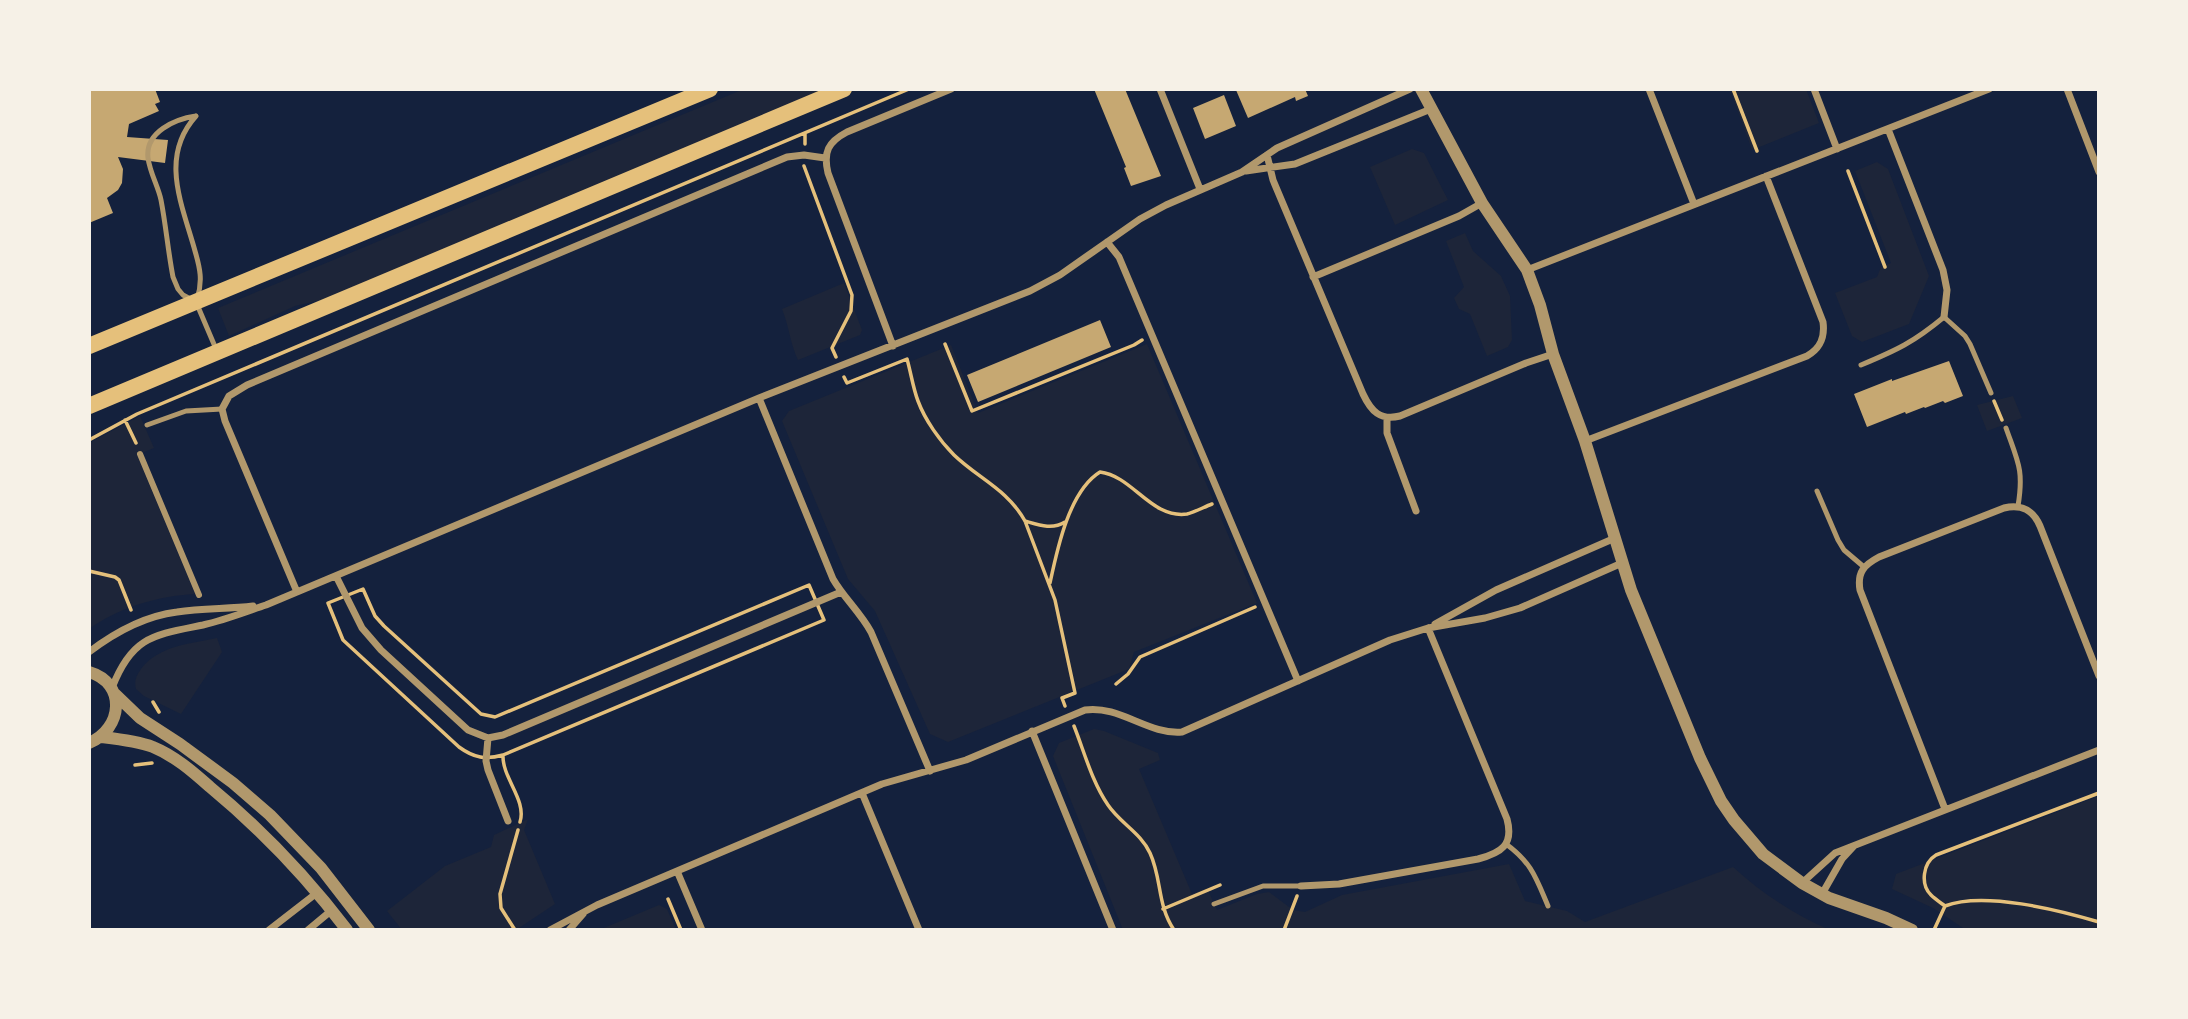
<svg xmlns="http://www.w3.org/2000/svg" width="2188" height="1019" font-family="Cabin,sans-serif">
	<rect width="100%" height="100%" fill="#14213d"/>
	<path fill="#1d2539" d="M 744,89 L 834,89 L 339,296 L 295,306 L 229,336 L 218,308 Z
		M 1730,89 L 1806,89 L 1819,123 L 1752,150 Z
		M 1412,149 L 1424,153 L 1448,200 L 1395,225 L 1370,167 Z
		M 1877,162 L 1888,169 L 1929,276 L 1909,324 L 1862,342 L 1852,336 L 1835,293 L 1877,277 L 1881,267 L 1891,263 L 1855,171 Z
		M 1465,233 L 1473,251 L 1501,276 L 1510,296 L 1512,340 L 1508,347 L 1487,356 L 1470,314 L 1459,309 L 1454,298 L 1464,287 L 1446,241 Z
		M 844,283 L 862,330 L 860,335 L 798,360 C 790,343 789,326 782,309 Z
		M 1147,344 L 1257,603 L 1134,652 L 1129,669 L 948,742 L 930,734 L 875,611 L 848,579 L 782,421 L 789,411 L 951,345 L 978,413 Z
		M 2013,396 L 2022,418 L 1987,431 L 1977,405 Z
		M 140,416 L 154,448 L 137,455 L 195,594 C 158,596 120,607 89,629 L 89,443 Z
		M 217,638 L 222,652 L 181,714 L 144,696 L 136,689 C 134,681 136,676 141,669 C 159,645 191,644 217,638 Z
		M 1094,729 L 1104,731 L 1158,753 L 1160,760 L 1139,769 L 1192,894 L 1207,888 L 1217,910 L 1257,894 L 1269,892 L 1293,910 L 1305,912 L 1342,895 L 1509,864 L 1525,901 L 1567,911 L 1585,922 L 1733,867 C 1763,894 1793,914 1830,930 L 1123,930 L 1053,756 L 1059,743 Z
		M 2099,796 L 2099,930 L 1966,930 L 1933,908 L 1892,889 L 1896,874 Z
		M 528,819 L 524,830 L 555,904 L 516,930 L 402,930 L 387,911 L 445,866 L 491,847 L 494,835 Z
		M 659,905 L 667,909 L 676,930 L 599,930 Z"/>
	<path fill="#c6a872" d="M 89,89 L 155,89 L 160,102 L 155,104 L 159,111 L 129,124 L 127,137 L 168,140 L 165,163 L 118,157 L 123,169 L 122,183 L 118,190 L 107,198 L 113,213 L 89,223 Z
		M 1094,89 L 1125,89 L 1161,176 L 1131,186 L 1124,168 L 1126,167 Z
		M 1305,89 L 1308,96 L 1296,101 L 1295,97 L 1248,118 L 1236,90 Z
		M 1224,95 L 1236,126 L 1205,139 L 1193,108 Z
		M 1100,320 L 1111,347 L 978,402 L 967,375 Z
		M 1949,361 L 1963,396 L 1945,403 L 1943,401 L 1925,408 L 1924,407 L 1906,414 L 1905,412 L 1867,427 L 1854,394 L 1892,379 L 1892,381 Z"/>
	<g fill="none" stroke-linecap="round" stroke-linejoin="round">
		<path stroke="#e5c07b" stroke-width="3.5" d="M 1733,89 L 1757,151
			M 805,133 L 805,144
			M 804,166 L 852,295 L 851,311 L 832,348 L 836,357
			M 1848,171 L 1885,267
			M 945,344 L 972,411 L 1134,345 L 1142,340
			M 844,377 L 847,383 L 907,359 C 911,373 913,388 918,401 C 925,420 940,441 954,455 C 979,479 1007,489 1025,521 L 1055,600 L 1075,693 L 1062,698 L 1065,706
			M 1994,401 L 2002,420
			M 125,420 L 136,443
			M 89,440 L 137,414 L 909,89
			M 1025,521 C 1039,525 1052,530 1065,522
			M 89,571 L 115,577 L 119,580 L 131,610
			M 1050,583 C 1057,550 1069,491 1100,472 C 1133,476 1151,519 1187,514 C 1195,512 1204,507 1212,504
			M 809,585 L 824,620 L 503,755 C 486,760 474,758 459,747 L 343,640 L 328,603 L 363,589 L 375,616 L 384,626 L 481,714 L 495,717 Z
			M 1116,684 L 1128,674 L 1140,657 L 1255,607
			M 153,702 L 159,712
			M 1074,726 C 1084,751 1092,782 1108,805 C 1120,823 1141,833 1150,853 C 1162,879 1157,905 1174,930
			M 503,755 C 502,778 527,800 520,822
			M 135,765 L 152,763
			M 668,899 L 681,930
			M 1945,906 C 1941,903 1935,899 1931,895 C 1920,884 1923,863 1936,855 L 2099,793
			M 1163,909 L 1220,885
			M 515,930 L 501,908 L 500,894 L 518,830
			M 1284,930 L 1297,896
			M 1934,930 L 1945,906 C 1983,891 2059,910 2099,922"/>
		<path stroke="#b1986c" stroke-width="5" d="M 196,116 C 175,119 145,132 148,158 C 150,173 158,186 161,200 C 166,226 168,251 173,277 L 178,289 L 183,295 L 196,302 L 216,349
			M 196,116 C 159,157 182,204 195,251 C 200,268 203,281 197,299
			M 1861,365 C 1897,350 1914,342 1944,317 L 1965,336 L 1970,344 L 1991,393
			M 147,425 L 186,411 L 222,409
			M 2006,428 C 2018,462 2024,470 2018,506
			M 1817,491 L 1838,540 L 1844,550 L 1864,567
			M 1506,844 C 1532,863 1536,878 1548,906
			M 1214,904 L 1263,886 L 1301,886"/>
		<path stroke="#b1986c" stroke-width="6" d="M 140,454 L 199,595"/>
		<path stroke="#b1986c" stroke-width="7" d="M 1160,89 L 1200,189
			M 1649,89 L 1694,204
			M 1814,89 L 1837,149
			M 2067,89 L 2099,172
			M 1888,129 L 1943,270 L 1947,290 L 1944,317
			M 1267,155 L 1273,180 L 1363,394 C 1371,411 1380,421 1400,416 L 1526,363 L 1553,354
			M 1246,171 L 1295,164 L 1431,109
			M 1107,242 L 1119,257 L 1298,681
			M 1527,270 L 1989,89
			M 1313,277 L 1459,216 L 1482,203
			M 893,346 L 828,173 C 823,152 828,142 847,132 L 951,89
			M 759,398 L 833,579 C 844,598 860,612 871,632 L 930,771
			M 1387,418 L 1387,433 L 1416,511
			M 1585,441 L 1807,356 C 1821,348 1825,337 1823,322 L 1766,176
			M 336,576 L 362,628 L 381,650 L 468,730 L 488,738 L 503,735 L 841,592
			M 297,592 L 225,421 L 222,409 L 229,396 L 247,385 L 787,157 L 804,155 L 825,158
			M 1435,624 L 1496,590 L 1615,538
			M 89,652 C 114,633 145,616 177,612 C 202,608 228,609 253,606
			M 112,688 C 132,636 154,635 203,625 C 225,620 245,612 266,605 L 759,398 L 1030,291 L 1060,275 L 1140,219 L 1166,205 L 1242,172 L 1277,148 L 1410,89
			M 1032,731 L 1113,930
			M 488,738 L 486,761 L 488,770 L 508,821
			M 862,793 L 919,930
			M 1945,809 L 1860,590 C 1857,572 1864,565 1879,557 L 2004,508 C 2022,504 2033,510 2040,526 L 2099,676
			M 677,871 L 702,930
			M 1802,883 L 1835,853 L 2099,750
			M 1301,886 L 1339,884 L 1478,859 C 1501,853 1514,845 1507,819 L 1428,628
			M 1822,894 L 1842,859 L 1854,846
			M 269,930 L 318,892
			M 308,930 L 332,910
			M 550,930 L 597,905 L 882,784 L 966,760 L 1085,710 C 1120,705 1148,735 1182,732 L 1390,640 L 1428,628 L 1485,618 L 1520,608 L 1622,563
			M 569,930 L 583,914"/>
		<path stroke="#b1986c" stroke-width="12" d="M 1421,89 L 1482,203 L 1527,270 L 1540,305 L 1553,354 L 1585,441 L 1631,590 L 1700,758 L 1721,801 L 1734,820 L 1763,854 L 1802,883 L 1829,898 L 1886,918 L 1912,930
			M 89,672 C 127,683 123,729 89,743
			M 114,693 L 140,718 L 180,744 L 233,783 L 270,815 L 321,868 L 369,930
			M 101,737 C 118,739 137,741 153,747 C 175,756 193,772 210,787 C 262,830 306,876 347,930"/>
		<path stroke="#e5c07b" stroke-width="16" d="M 89,346 L 710,89
			M 89,406 L 844,89"/>
	</g>
	<rect width="2188" height="1019" fill="none" stroke="#f6f1e7" stroke-width="182"/>
</svg>
